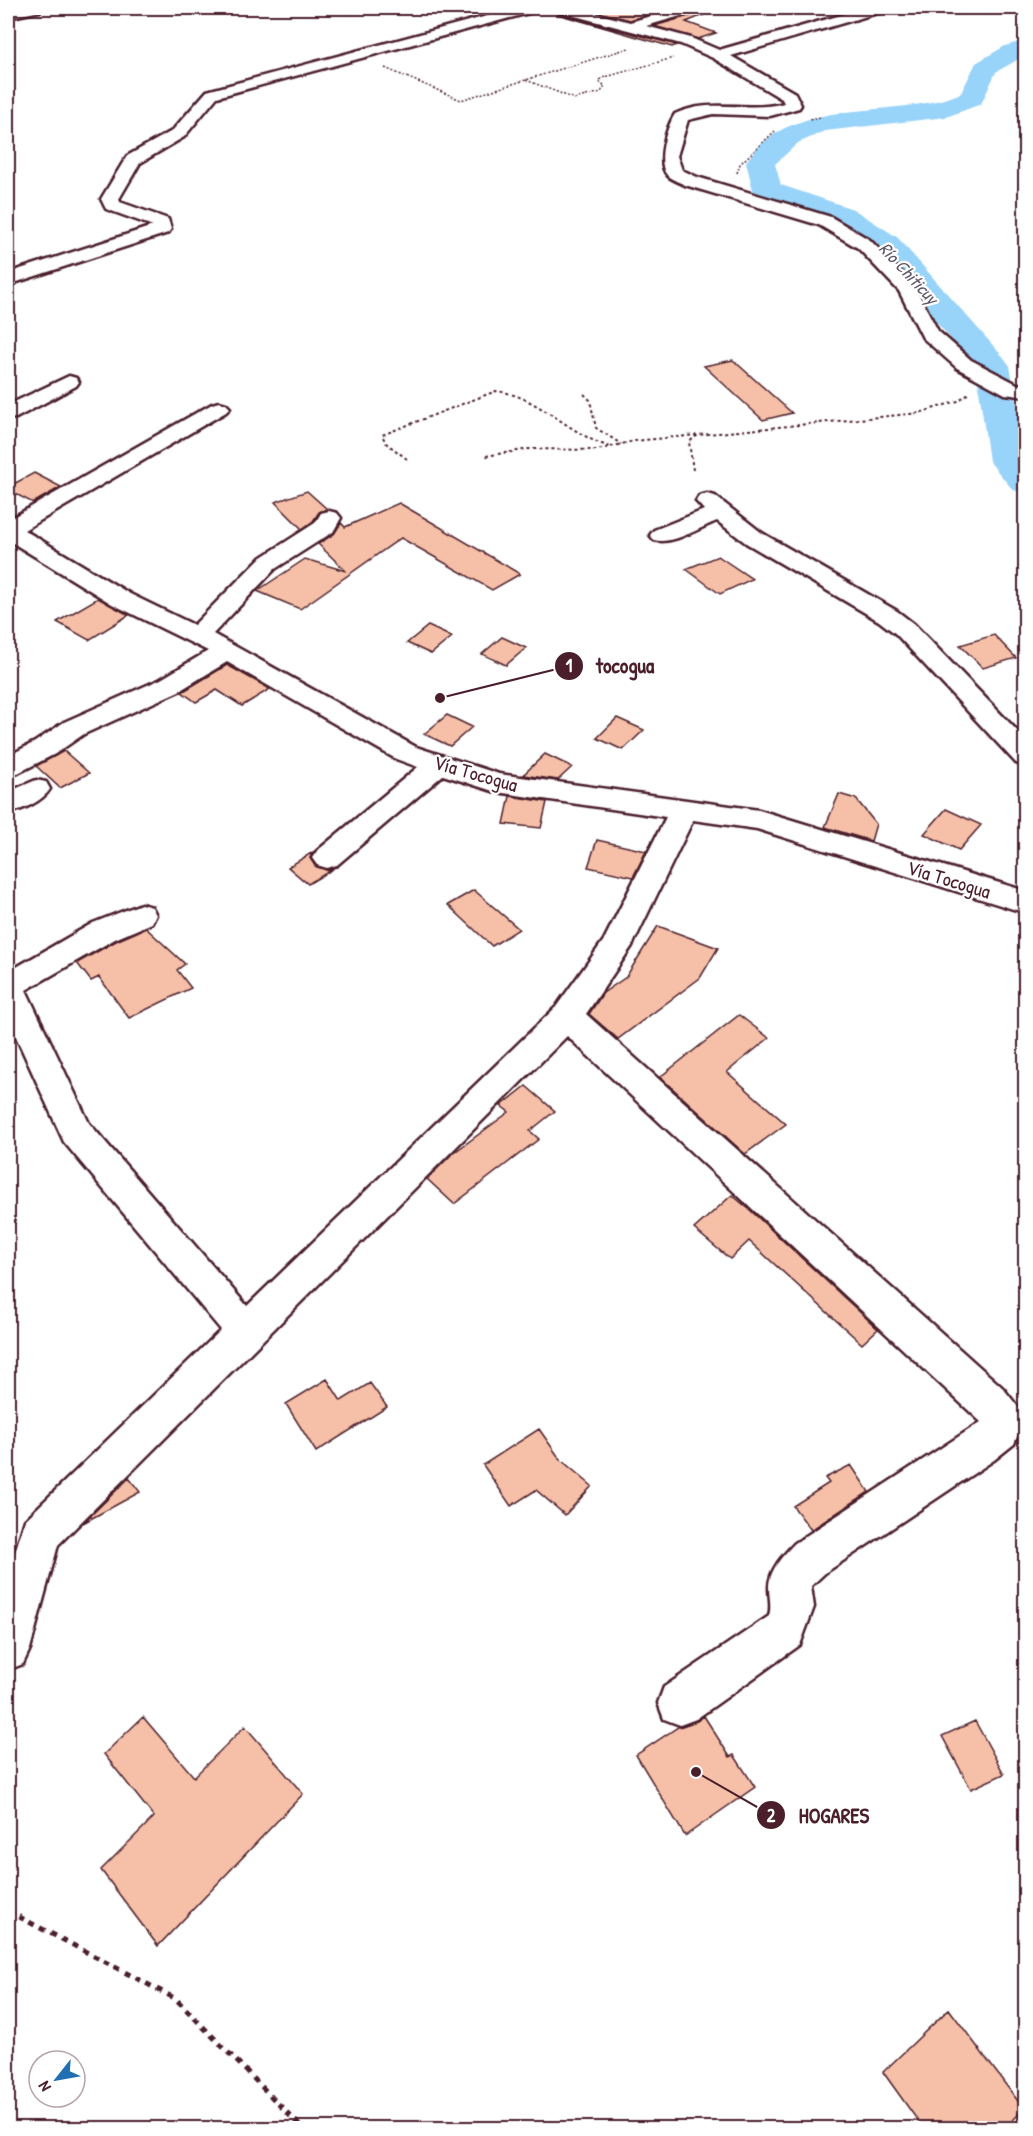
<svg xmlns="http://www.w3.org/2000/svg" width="1033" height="2136" font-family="'Patrick Hand',sans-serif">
	<rect width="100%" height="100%" fill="#fff"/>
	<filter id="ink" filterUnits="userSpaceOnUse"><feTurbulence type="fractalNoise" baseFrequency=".0167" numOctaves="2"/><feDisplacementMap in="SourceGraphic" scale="12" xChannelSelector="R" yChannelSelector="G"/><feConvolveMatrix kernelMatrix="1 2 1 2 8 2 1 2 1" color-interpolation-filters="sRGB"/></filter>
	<g filter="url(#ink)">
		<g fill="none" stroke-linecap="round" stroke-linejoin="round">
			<path fill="#98d3f9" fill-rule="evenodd" d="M 1026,40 L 1026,55 L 996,72 L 981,104 L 946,117 L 825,131 L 798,143 L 775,164 L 781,185 L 853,209 L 897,237 L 1005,359 L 1010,366 L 1026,455 L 1026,493 L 1013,490 L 989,461 L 976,368 L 875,251 L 831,221 L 758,196 L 753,190 L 746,162 C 794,92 893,122 961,93 L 976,63 L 1005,46 Z"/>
		</g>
		<path fill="#f6c0a8" stroke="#4a1f2b" stroke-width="1.5" d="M 582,8 L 673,8 L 630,20 Z
			M 702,8 L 721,8 L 686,22 L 716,33 L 698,39 L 654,26 L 699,13 Z
			M 557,14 L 677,45 L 672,47 Z
			M 733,360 L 792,413 L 763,420 L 704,366 Z
			M 34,473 L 61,487 L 33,503 L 8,490 L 8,487 Z
			M 307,491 L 327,509 L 319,512 L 313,521 L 302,529 L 275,502 Z
			M 399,503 L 520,574 L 492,590 L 401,538 L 300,609 L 257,591 L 305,559 L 346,571 L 318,544 L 334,534 L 341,523 L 345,527 Z
			M 718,556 L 752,579 L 720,594 L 686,569 Z
			M 98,598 L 129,615 L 89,640 L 57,622 Z
			M 428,626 L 452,637 L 431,654 L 407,643 Z
			M 994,635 L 1016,658 L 983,668 L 960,645 Z
			M 502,637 L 526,648 L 506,665 L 482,654 Z
			M 227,665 L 270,689 L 242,706 L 217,690 L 196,702 L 182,692 Z
			M 447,715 L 472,727 L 450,746 L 424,734 Z
			M 617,718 L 644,730 L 623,750 L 597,738 Z
			M 64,751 L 89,773 L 60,788 L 36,766 Z
			M 545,754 L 572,767 L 558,780 L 523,775 Z
			M 839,794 L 856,799 L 876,824 L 871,841 L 825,827 Z
			M 510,796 L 547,802 L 541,828 L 504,824 Z
			M 946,809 L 981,825 L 959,850 L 924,834 Z
			M 597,840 L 646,851 L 633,877 L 588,867 Z
			M 313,852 L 310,858 L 315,866 L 326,870 L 333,869 L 308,884 L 288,867 Z
			M 474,890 L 519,929 L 492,946 L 448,905 Z
			M 658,926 L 718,948 L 700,978 L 618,1039 L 589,1014 L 603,993 L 626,977 Z
			M 146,928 L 185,964 L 177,970 L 191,988 L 129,1018 L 99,977 L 91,981 L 77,963 L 116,941 Z
			M 739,1015 L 769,1038 L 727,1072 L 786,1124 L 745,1154 L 660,1077 Z
			M 526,1086 L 555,1111 L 530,1131 L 539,1139 L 454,1204 L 427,1179 L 452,1154 L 509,1112 L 501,1106 Z
			M 732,1195 L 750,1210 L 878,1329 L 862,1344 L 749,1241 L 730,1259 L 694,1229 Z
			M 327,1379 L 341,1401 L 370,1383 L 387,1407 L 316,1452 L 286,1404 Z
			M 539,1429 L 560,1459 L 592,1486 L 565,1515 L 536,1490 L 511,1506 L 483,1465 Z
			M 851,1465 L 869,1492 L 811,1530 L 793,1506 L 829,1483 L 825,1478 Z
			M 129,1478 L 140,1492 L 83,1523 Z
			M 704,1716 L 730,1757 L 734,1755 L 755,1787 L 685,1836 L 636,1755 L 678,1727 L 697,1721 Z
			M 143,1717 L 194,1777 L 245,1726 L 303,1794 L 158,1946 L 101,1870 L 154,1817 L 104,1754 Z
			M 975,1721 L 1004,1774 L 971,1789 L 942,1736 Z
			M 949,2009 L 1024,2109 L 1005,2128 L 923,2128 L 883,2072 Z"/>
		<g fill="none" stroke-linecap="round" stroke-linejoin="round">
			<g stroke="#4a1f2b" stroke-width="5">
				<path id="minor" d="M 18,8 L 42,8 L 40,11 L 8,18 L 8,10 Z
					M 517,8 L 538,8 L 536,11 L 217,97 L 184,137 L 140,163 L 119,199 L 120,202 L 168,219 L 171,229 L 168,233 L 8,285 L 8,273 L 153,226 L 106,209 L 101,199 L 127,156 L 172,131 L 207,91 Z
					M 554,8 L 575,8 L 630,22 L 679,8 L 700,8 L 698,11 L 646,26 L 691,38 L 719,50 L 866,8 L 886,8 L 884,11 L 731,56 L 795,93 L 801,105 L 799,108 L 770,116 L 713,114 L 688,120 L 677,156 L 682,170 L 697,177 L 831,217 L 870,240 L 914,285 L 938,331 L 971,360 L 1017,384 L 1026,385 L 1026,397 L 1005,394 L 957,368 L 923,338 L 899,291 L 858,248 L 819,225 L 685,185 C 680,182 672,180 668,176 C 655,164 667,126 675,114 C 711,97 748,113 784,103 L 782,99 L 713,58 L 681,44 L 556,11 Z
					M 69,376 L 76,378 L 79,382 L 76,386 L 16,418 L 8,419 L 8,405 Z
					M 219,402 L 226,404 L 230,408 L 226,412 L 24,530 L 130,594 L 194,625 L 259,559 L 315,523 L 321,513 L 329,511 L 337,513 L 341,518 L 333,532 L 275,569 L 213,634 L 416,747 L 499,774 L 759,810 L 1026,891 L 1026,913 L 757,829 L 693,820 L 632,946 L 586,1014 L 1003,1388 L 1018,1407 L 1024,1420 L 1014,1444 L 994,1460 L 825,1573 L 811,1586 L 814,1607 L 800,1645 L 696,1719 L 680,1725 L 664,1719 L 658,1703 L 664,1687 L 769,1616 C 772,1605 769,1598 769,1587 C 769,1570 784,1554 795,1543 L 981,1422 L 567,1036 L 58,1545 L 30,1649 L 23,1664 L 8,1670 L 8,1575 L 25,1520 L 221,1330 L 64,1142 L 8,1019 L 8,972 L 93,923 L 141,904 L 152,907 L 156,915 L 152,923 L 115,939 L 26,990 L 89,1123 L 247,1306 L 556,1007 L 604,940 L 666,817 L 496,792 L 443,775 L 337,865 L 327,868 L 317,865 L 312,858 L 317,851 L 418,767 L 396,759 L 227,662 L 179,691 L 84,734 L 55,754 L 18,773 L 8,776 L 8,756 L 35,742 L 64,722 L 161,679 L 208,651 L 112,604 L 8,540 L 8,520 L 212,404 Z
					M 707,494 L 715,496 L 762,533 L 897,611 L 914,624 L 1026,740 L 1026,766 L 1016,763 L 896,634 L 879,621 L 746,543 L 717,521 C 699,528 673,545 654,540 L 650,535 L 654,530 L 704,510 L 696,501 L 699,496 Z
					M 36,780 L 46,782 L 50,789 C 42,802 22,810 8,813 L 8,792 Z"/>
			</g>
			<path stroke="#4a1f2b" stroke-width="1.5" stroke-dasharray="2 2" stroke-linecap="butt" d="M 385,68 L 461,100 L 629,48
				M 526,80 L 575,99 L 601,92 L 605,86 L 599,81 L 602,78 L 673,58
				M 810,119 L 822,117
				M 737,173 L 740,164 L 775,131"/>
			<path stroke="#4a1f2b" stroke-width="2" stroke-dasharray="3 3" stroke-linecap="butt" d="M 584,394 L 590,400 L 596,428 L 621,444
				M 486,456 L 529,449 L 598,450 L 634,441 L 697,435
				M 407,459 L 386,443 L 382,435 L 496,391 C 540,396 570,436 611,447
				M 693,470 L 689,442 L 698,435 L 919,413 L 958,401 L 970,392"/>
			<path stroke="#4a1f2b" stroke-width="5" stroke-dasharray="6 6" stroke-linecap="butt" d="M 8,1911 L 176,1999 L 302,2128"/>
			<use href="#minor" fill="#fff" fill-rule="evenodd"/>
		</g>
	</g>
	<g text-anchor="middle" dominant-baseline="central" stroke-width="4.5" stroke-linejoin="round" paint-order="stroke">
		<g font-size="18" font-style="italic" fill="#615569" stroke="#fff">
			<text transform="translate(909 273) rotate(47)">Río Chiticuy</text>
		</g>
		<g font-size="20" fill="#4a1f2b" stroke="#fff">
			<text transform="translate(476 773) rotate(16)">Vía Tocogua</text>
			<text transform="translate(949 879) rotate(17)">Vía Tocogua</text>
		</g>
	</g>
	<path fill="none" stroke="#4a1f2b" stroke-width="2" d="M440 698L569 666M696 1772L771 1815"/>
	<g fill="#4a1f2b" stroke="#fff" stroke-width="2">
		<circle cx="440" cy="698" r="6"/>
		<circle cx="696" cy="1772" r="6"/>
		<circle cx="569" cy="666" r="15"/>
		<circle cx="771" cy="1815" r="15"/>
	</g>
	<g font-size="18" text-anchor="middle" font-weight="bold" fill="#fff">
		<text x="569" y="672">1</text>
		<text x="771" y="1822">2</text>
	</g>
	<g font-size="21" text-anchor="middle" font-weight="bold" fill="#4a1f2b" stroke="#fff" stroke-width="4.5" stroke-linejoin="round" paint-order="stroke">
		<text x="625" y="673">tocogua</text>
		<text x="834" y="1823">HOGARES</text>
	</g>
	<rect width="1033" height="2136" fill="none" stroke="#fff" stroke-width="30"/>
	<rect x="15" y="15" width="1003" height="2106" fill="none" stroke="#4a1f2b" stroke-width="2" filter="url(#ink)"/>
	<g transform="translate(57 2079) rotate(239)"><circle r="28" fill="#ffffff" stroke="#b7a5aa" stroke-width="1.5"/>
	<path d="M0-4.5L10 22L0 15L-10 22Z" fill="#1f6fb2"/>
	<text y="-9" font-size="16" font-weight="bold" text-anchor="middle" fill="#4a1f2b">N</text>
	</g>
</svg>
